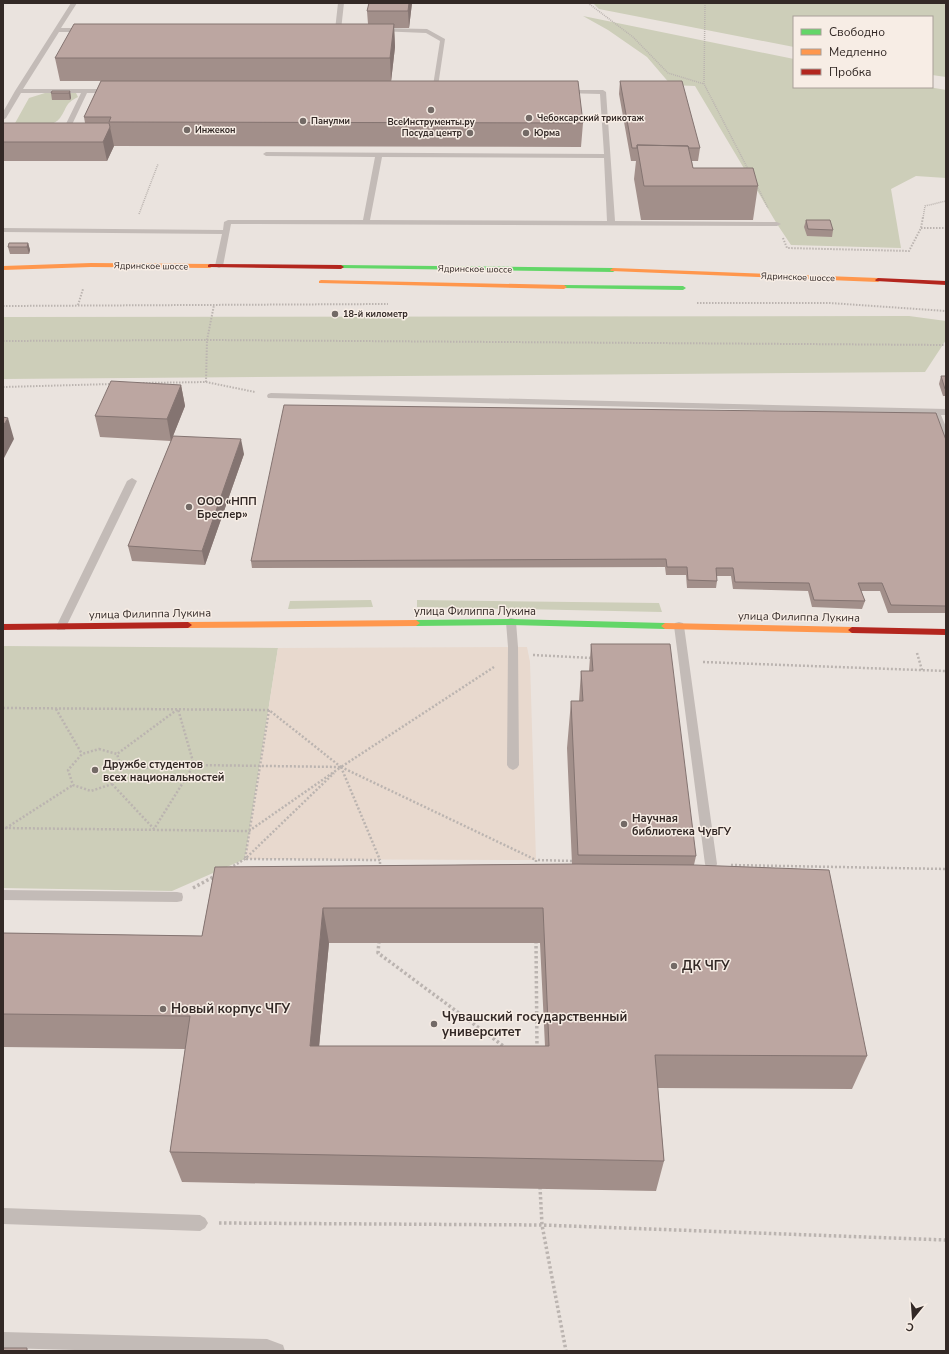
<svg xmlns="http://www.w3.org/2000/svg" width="949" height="1354" font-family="'Nunito Sans',sans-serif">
	<rect width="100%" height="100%" fill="#eae3de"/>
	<path fill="#cdceb9" d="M 593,3 L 946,3 L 946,77 L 932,75 L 932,17 L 794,17 L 794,47 L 599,9 Z
		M 583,16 L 794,59 L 794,87 L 929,87 L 946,90 L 946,178 L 916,176 L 891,189 L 901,248 L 791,245 L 777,224 L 695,86 L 671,85 L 647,57 L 608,30 Z
		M 45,93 L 76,93 L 78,97 C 64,104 68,107 60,118 C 49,131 29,126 14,125 L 29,98 Z
		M 909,316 L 946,321 L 946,340 L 925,372 L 3,379 L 3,317 Z
		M 371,600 L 373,607 L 288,609 L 290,601 Z
		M 417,600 L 659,603 L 662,612 L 417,607 Z
		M 3,646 L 278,648 L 245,859 L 172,891 L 3,888 Z"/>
	<path fill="#e8d9ce" d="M 527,647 L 530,662 L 536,860 L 245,859 L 278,648 Z"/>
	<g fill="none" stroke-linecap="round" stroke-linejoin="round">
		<path stroke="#bbb4b0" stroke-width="1.5" stroke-dasharray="1 1" stroke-linecap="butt" d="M 588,3 L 633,37 L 668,73 L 704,84
			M 705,3 L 704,84 L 749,171
			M 757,186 L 768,208
			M 139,214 L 158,164
			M 923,218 L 925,206 L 946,201"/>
		<path stroke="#bbb4b0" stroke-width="2" stroke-dasharray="1.5 1.5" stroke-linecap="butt" d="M 921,228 L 946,228
			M 783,238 L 787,248 L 909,251 L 921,228 L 923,217
			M 697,303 L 830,303 L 946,311
			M 78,305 L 83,289
			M 3,306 L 388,304
			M 3,341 L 207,340 L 946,345
			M 206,382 L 207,340 L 214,305
			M 143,383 L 206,382 L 255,392
			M 3,387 L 112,384"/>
		<path stroke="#bbb4b0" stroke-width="2.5" stroke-dasharray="2 2" stroke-linecap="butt" d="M 917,653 L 922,670
			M 533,655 L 592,658
			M 703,662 L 946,671
			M 3,708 L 269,710 L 341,767 L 249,831 L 3,828
			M 56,709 L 82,754
			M 269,710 L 245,859 L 380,860 L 380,868
			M 99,749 L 117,754 L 122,769 L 112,784 L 91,791 L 73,785 L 68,770 L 82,754 Z
			M 341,767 L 536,860
			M 341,767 L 380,860
			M 122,769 L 194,765 L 341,767 L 494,667
			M 112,784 L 154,829 L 194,765 L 178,709 L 117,754
			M 6,828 L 73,785
			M 731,865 L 946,869
			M 536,866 L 536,860 L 574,861
			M 230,868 L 245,859 L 334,773"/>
		<path stroke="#bbb4b0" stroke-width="3.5" stroke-dasharray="2.5 2.5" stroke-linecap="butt" d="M 193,888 L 215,876
			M 379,941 L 378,953 L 506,1048
			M 536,941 L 537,1048
			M 540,1187 L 542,1225 L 566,1351
			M 219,1223 L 542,1225 L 946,1240"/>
		<path fill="#c3bbb7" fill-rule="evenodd" d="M 71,3 L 77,3 L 61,28 L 85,28 L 88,30 L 85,32 L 59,32 L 23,89 L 110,89 L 113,91 L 110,93 L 87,93 L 69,131 L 63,134 L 58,133 L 63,130 L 81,93 L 21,93 L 6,118 L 3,120 L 3,112 L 15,91 Z
			M 338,3 L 344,3 L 341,30 L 338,32 L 335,30 Z
			M 380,28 L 427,29 L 445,39 L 437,93 L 432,92 L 440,41 L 426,33 L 378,31 L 378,29 Z
			M 565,90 L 603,90 L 606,92 L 615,221 L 777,222 L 781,224 L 777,226 L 231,224 L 223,266 L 219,268 L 215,266 L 222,234 L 3,232 L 3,228 L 223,230 L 224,222 L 228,220 L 363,220 L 375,157 L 266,156 L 263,154 L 266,152 L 604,154 L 600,94 L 563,93 L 562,92 ZM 382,157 L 604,158 L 607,221 L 370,220 Z
			M 271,393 L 946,409 L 946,415 L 941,415 L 946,427 L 946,441 L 941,438 L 932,414 L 268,398 L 267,396 L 268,394 Z
			M 132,478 L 137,481 L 66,627 L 65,630 L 57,630 L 56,627 L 127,481 Z
			M 511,618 L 515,619 L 516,622 L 518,647 L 519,765 L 517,768 L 513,770 L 509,768 L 507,765 L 508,647 L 506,622 L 507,619 Z
			M 679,622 L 683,623 L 684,626 L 717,864 L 715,868 L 711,869 L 707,868 L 705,864 L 674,626 L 675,623 Z
			M 3,890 L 177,892 L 182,893 L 183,897 L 182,901 L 177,902 L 3,900 Z
			M 3,1208 L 200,1215 L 205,1218 L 208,1223 L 205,1228 L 200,1231 L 3,1224 Z
			M 3,1332 L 267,1339 L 283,1345 L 285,1351 L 111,1351 L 3,1348 Z"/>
		<path fill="#63d668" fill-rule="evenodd" d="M 341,265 L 613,268 L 616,270 L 613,272 L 339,268 L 339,266 Z
			M 564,285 L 683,286 L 686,288 L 683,290 L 562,288 L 561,287 Z
			M 511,619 L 665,623 L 669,626 L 665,629 L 511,625 L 416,626 L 412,623 L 416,620 Z"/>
		<path fill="#ff974d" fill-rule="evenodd" d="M 91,263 L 210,264 L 213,266 L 210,268 L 91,267 L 3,270 L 3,266 Z
			M 613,268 L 878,278 L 881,280 L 878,282 L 611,271 L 610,270 Z
			M 321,280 L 564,285 L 567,287 L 564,289 L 319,283 L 319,281 Z
			M 416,620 L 420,623 L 416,626 L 188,628 L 184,625 L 188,622 Z
			M 665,623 L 852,627 L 856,630 L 852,633 L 665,629 L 661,626 Z"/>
		<path fill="#b3261e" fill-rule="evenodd" d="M 210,264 L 341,265 L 344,267 L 341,269 L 208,267 L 208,265 Z
			M 878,278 L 946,281 L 946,285 L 876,281 L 875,280 Z
			M 188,622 L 192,625 L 188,628 L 3,630 L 3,624 Z
			M 852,627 L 946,629 L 946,635 L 852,633 L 848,630 Z"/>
	</g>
	<path fill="#a28f8a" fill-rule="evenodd" d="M 3,3 L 28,3 L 3,4 Z
		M 412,3 L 409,28 L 394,28 L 395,47 L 391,81 L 583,123 L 581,147 L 114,146 L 107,161 L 3,161 L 3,123 L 85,123 L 84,117 L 101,81 L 60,81 L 55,58 L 368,24 L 367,11 Z
		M 620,81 L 700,148 L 698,161 L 692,161 L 693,168 L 758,186 L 753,220 L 641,220 L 634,179 L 636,161 L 631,161 L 619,94 Z
		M 70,91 L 71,98 L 70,100 L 52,100 L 51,93 Z
		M 806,220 L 833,230 L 832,237 L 807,236 L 804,227 Z
		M 28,243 L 30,250 L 29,254 L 10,254 L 8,247 Z
		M 941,376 L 946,376 L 946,396 L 943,396 L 939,384 Z
		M 181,385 L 185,406 L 173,436 L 244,454 L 205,565 L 132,561 L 128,546 L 171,441 L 100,437 L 95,416 Z
		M 946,440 L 946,613 L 888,613 L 880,591 L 861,591 L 865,601 L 862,609 L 812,607 L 808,591 L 733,589 L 731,576 L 717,576 L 717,581 L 716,588 L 687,588 L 686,575 L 666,575 L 665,567 L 252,568 L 251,561 Z
		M 591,644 L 696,856 L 694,865 L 867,1056 L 852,1089 L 658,1088 L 664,1161 L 656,1191 L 182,1182 L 170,1152 L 185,1049 L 3,1047 L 3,933 L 202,936 L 215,867 L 572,864 L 567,748 L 571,701 L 579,701 L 581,671 L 589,671 ZM 329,943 L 540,943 L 545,1046 L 319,1046 Z"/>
	<path fill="#847471" d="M 409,3 L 412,3 L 409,28 L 408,11 Z
		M 394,24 L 395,47 L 391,82 L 390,58 Z
		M 70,91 L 71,98 L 70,100 L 69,93 Z
		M 110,127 L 114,146 L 107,161 L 103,142 Z
		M 28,243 L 30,250 L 29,254 L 27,247 Z
		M 181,385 L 185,406 L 171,441 L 167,419 Z
		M 8,418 L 14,439 L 3,460 L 3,426 Z
		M 241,439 L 244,454 L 205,565 L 202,551 Z
		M 323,908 L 329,943 L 316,1079 L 310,1046 Z"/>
	<path fill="#bca6a1" stroke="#847471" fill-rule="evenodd" d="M 369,3 L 409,3 L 408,11 L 367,11 Z
		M 74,24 L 394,24 L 390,58 L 55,58 Z
		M 101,81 L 578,81 L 583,123 L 109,122 L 111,117 L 84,117 Z
		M 620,81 L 682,81 L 700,148 L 689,148 L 688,146 L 637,145 L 637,148 L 632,148 Z
		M 52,91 L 70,91 L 69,93 L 51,93 Z
		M 3,123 L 109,123 L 110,127 L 103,142 L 3,142 Z
		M 637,145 L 688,146 L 693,168 L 753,168 L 758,186 L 644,186 Z
		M 806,220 L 830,220 L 833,230 L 808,229 Z
		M 9,243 L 28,243 L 27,247 L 8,247 Z
		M 941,376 L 946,376 L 946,389 L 945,389 Z
		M 111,381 L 181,385 L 167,419 L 95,416 Z
		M 284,405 L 936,413 L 946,440 L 946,606 L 891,605 L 882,583 L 858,583 L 865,601 L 814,600 L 809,583 L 735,582 L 733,568 L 716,568 L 717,581 L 688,580 L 687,567 L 667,567 L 666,559 L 251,561 Z
		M 3,417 L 8,418 L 3,426 Z
		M 173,436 L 241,439 L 202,551 L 128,546 Z
		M 591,644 L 670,644 L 696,856 L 578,855 L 571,701 L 583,701 L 581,671 L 593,671 Z
		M 577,864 L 694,865 L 829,870 L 867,1056 L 655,1055 L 664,1161 L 170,1152 L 190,1016 L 3,1014 L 3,933 L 202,936 L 215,867 ZM 323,908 L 543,908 L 549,1046 L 310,1046 Z
		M 3,1348 L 27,1348 L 27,1351 L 3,1351 Z"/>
	<g fill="#736a66" stroke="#f7ede5" stroke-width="1.5">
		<circle cx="431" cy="110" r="4"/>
		<circle cx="529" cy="118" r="4"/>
		<circle cx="303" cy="121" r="4"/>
		<circle cx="187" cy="130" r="4"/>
		<circle cx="470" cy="133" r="4"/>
		<circle cx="526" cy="133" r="4"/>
		<circle cx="335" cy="314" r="4"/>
		<circle cx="189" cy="507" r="4"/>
		<circle cx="95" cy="770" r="4"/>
		<circle cx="624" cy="824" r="4"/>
		<circle cx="674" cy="966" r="4"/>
		<circle cx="163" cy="1009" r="4"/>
		<circle cx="434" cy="1024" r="4"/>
	</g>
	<g text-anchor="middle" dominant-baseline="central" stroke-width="3" stroke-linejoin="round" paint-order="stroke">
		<g font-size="9" font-weight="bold" fill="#332926" stroke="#f7ede5" text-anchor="start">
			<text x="537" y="118">Чебоксарский трикотаж</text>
			<text x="311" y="121">Панулми</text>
			<text x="431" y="122" text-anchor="middle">ВсеИнструменты.ру</text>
			<text x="195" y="130">Инжекон</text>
			<text x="462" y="133" text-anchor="end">Посуда центр</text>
			<text x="534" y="133">Юрма</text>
			<text x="343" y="314">18-й километр</text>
		</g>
		<g font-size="9" fill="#332926" stroke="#f7ede5">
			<text transform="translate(151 266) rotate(1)">Ядринское шоссе</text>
			<text transform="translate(475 269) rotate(1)">Ядринское шоссе</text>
			<text transform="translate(798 277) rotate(2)">Ядринское шоссе</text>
		</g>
		<g font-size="11" font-weight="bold" fill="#332926" stroke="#f7ede5" text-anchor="start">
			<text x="197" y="501">ООО «НПП<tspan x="197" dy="13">Бреслер»</tspan></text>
			<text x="103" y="764">Дружбе студентов<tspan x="103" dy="13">всех национальностей</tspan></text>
			<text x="632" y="818">Научная<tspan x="632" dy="13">библиотека ЧувГУ</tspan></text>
		</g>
		<g font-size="11" fill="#332926" stroke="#f7ede5">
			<text x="475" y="611">улица Филиппа Лукина</text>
			<text transform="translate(150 614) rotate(-1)">улица Филиппа Лукина</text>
			<text transform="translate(799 617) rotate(1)">улица Филиппа Лукина</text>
		</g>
		<g font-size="13" font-weight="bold" fill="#332926" stroke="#f7ede5" text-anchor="start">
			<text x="682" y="966">ДК ЧГУ</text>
			<text x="171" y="1009">Новый корпус ЧГУ</text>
			<text x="442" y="1017">Чувашский государственный<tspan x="442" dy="15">университет</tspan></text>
		</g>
	</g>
	<rect width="949" height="1354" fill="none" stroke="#332926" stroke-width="8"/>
	<rect x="793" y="16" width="140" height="72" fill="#f7ede5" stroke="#a99f99"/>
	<rect x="801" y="29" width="20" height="6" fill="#63d668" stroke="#a99f99"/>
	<text x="829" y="36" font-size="12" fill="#332926">Свободно</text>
	<rect x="801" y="49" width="20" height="6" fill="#ff974d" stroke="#a99f99"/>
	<text x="829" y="56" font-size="12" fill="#332926">Медленно</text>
	<rect x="801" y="69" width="20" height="6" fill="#b3261e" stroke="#a99f99"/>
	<text x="829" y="76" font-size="12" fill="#332926">Пробка</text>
	<g transform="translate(913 1318) rotate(197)" stroke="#f7ede5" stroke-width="3" paint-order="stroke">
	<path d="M0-3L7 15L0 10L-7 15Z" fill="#332926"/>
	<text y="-6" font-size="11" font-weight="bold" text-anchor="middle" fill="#332926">С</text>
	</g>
</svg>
